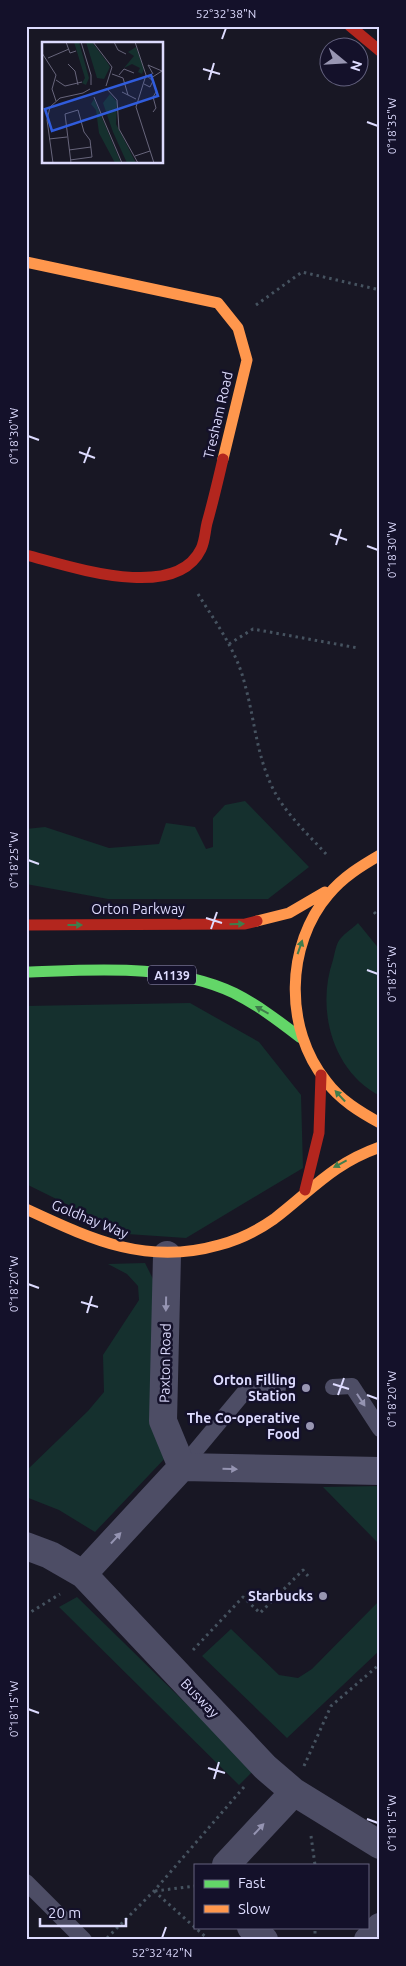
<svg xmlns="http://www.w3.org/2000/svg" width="406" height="1966" font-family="Ubuntu,sans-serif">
	<rect width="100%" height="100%" fill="#181724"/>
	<path fill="#15302e" d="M 245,801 L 309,867 L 268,899 L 108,899 L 26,884 L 26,829 L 45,827 L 109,848 L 159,844 L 166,823 L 195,827 L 206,849 L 213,847 L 213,818 L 225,805 Z
		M 358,923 L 380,950 L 380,1096 C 332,1071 316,1009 333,960 C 335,953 336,943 341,938 C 345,933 353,928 358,923 Z
		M 190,1003 L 259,1042 L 301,1095 L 303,1168 L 186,1238 L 127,1234 L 26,1184 L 26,1006 Z
		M 145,1263 L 159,1291 L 168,1455 L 95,1532 L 59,1510 L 26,1497 L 26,1471 L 88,1411 L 104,1392 L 103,1355 L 139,1300 L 138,1286 L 127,1274 L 108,1264 Z
		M 380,1486 L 380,1545 L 323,1487 Z
		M 77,1597 L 254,1770 L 239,1785 L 59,1607 Z
		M 380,1600 L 380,1650 L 287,1738 L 202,1656 L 231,1629 L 279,1675 L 298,1678 L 312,1669 Z"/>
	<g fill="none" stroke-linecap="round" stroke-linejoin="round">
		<path stroke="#465360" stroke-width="3" stroke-dasharray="2.5 4" stroke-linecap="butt" d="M 256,305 L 302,272 L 380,290
			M 198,594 C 216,623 237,651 245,685 C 254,717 256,749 269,780 C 281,810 306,832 327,855
			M 229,644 L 253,629 L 358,648
			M 374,912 L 380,919
			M 26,1615 L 60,1594
			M 193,1650 L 243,1597 L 260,1613 L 303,1570 L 308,1576
			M 304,1766 L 331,1706 L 380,1664
			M 311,1836 L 315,1865
			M 154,1891 L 209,1940
			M 155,1891 L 195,1886
			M 107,1938 L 154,1891 L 244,1787
			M 315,1940 L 315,1927"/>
		<path stroke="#4d4d65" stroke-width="16" d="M 333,1387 L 352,1386 L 380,1429
			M 182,1467 L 247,1389 L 278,1388
			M 26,1882 L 84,1940"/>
		<path stroke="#4d4d65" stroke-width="28" d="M 167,1255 L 163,1421 L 182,1467
			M 26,1546 L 50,1555 L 83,1574 L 265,1767 L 294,1792 L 380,1845
			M 83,1574 L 182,1467 L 380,1471
			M 226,1865 L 294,1792
			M 251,1927 L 264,1940
			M 368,1940 L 380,1927"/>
		<path stroke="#63d668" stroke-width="11" d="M 26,972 C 95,970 170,963 234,993 C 258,1005 280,1022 301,1038"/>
		<path stroke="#ff974d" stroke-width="11" d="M 26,262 L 218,303 L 238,328 L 247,360 L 223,459
			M 380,855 C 361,866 343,877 329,894 C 285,945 284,1029 326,1081 C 340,1100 360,1112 380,1123
			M 257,921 L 289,913 L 325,892
			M 26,1209 C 91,1239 146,1266 219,1245 C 238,1240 257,1231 274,1219 C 312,1190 332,1164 380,1147"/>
		<path stroke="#b3261e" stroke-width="11" d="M 350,26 L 380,51
			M 26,555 C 70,566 175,603 201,549 C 205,541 205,531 207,523 C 213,502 218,480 223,459
			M 26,925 L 245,924 L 257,921
			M 305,1190 L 319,1133 L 321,1075"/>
	</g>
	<defs><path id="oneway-solid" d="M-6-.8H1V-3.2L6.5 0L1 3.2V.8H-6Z" transform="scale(1.25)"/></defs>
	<g fill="#3f7d4c">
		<use href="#oneway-solid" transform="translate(237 924) rotate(-1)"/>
		<use href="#oneway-solid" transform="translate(75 925)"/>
		<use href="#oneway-solid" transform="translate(300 947) rotate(-71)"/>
		<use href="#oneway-solid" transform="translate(262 1010) rotate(-151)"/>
		<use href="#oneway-solid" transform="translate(340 1096) rotate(-133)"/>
		<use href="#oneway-solid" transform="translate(340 1164) rotate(152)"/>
	</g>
	<g fill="#9594b2">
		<use href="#oneway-solid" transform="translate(166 1304) rotate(91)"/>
		<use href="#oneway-solid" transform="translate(361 1400) rotate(57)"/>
		<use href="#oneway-solid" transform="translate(230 1469) rotate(2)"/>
		<use href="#oneway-solid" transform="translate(116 1538) rotate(-47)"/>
		<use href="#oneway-solid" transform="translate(259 1829) rotate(-47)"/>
	</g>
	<path fill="none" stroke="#dddbfe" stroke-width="2" d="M 222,39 L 226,28M 203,69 L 220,74M 209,80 L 214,63M 367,122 L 378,126M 28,436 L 39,440M 79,452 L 95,458M 84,463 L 90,447M 330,534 L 347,540M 336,545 L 341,529M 367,546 L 378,550M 28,860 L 39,864M 206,918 L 222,923M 211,929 L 217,912M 367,970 L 378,974M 28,1284 L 39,1288M 81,1302 L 98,1307M 87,1313 L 92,1296M 333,1384 L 349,1389M 338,1395 L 344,1378M 367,1395 L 378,1399M 28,1709 L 39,1713M 208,1768 L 225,1773M 214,1779 L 219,1762M 367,1819 L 378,1823M 162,1938 L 166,1927"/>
	<g fill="#9896b2" stroke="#14112a" stroke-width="2">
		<circle cx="306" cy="1388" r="5"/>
		<circle cx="310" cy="1426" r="5"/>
		<circle cx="323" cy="1596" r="5"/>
	</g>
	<g text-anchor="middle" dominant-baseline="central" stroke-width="5" stroke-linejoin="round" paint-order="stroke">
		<rect fill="#14112a" stroke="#a19ebe" stroke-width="1" x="148" y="965.5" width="48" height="19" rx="4"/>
		<g font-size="12" font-weight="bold" fill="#dddbfe">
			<text x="172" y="975">A1139</text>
		</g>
		<g font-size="14" fill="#dddbfe" stroke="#14112a">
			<text transform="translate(218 415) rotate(-77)">Tresham Road</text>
			<text x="138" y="909">Orton Parkway</text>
			<text transform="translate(90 1219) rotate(22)">Goldhay Way</text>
			<text transform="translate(165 1363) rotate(-89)">Paxton Road</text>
			<text transform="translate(200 1698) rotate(46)">Busway</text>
		</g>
		<g font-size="14" font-weight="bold" fill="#dddbfe" stroke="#14112a" text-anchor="end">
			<text x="296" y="1380">Orton Filling<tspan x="296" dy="16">Station</tspan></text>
			<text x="300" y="1418">The Co-operative<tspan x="300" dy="16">Food</tspan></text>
			<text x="313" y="1596">Starbucks</text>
		</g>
	</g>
	<g transform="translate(42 42)">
		<rect width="121" height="121" fill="#181724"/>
		<path d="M 32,0 L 37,0 L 47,36 L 44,43 L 40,41 L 43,36 ZM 44,0 L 50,0 L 65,20 L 68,25 L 62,37 L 55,36 ZM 94,5 L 102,27 L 100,32 L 96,30 L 98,26 L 90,22 L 82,26 L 92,14 L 86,10 ZM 68,52 L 75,60 L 74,82 L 94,121 L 85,121 L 71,90 L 61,61 ZM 52,57 L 79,121 L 73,121 L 57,91 L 54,68 L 49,62 Z" fill="#15302e"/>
		<path fill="none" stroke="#67657b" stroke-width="1" d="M 24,0 L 28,11 L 34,9M 39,0 L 49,33 L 49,43M 51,0 L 70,25 L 64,44M 72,0 L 76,8 L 84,12M 93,0 L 104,33 L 94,65 L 112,121M 0,11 L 14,33 L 10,47 L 14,59M 6,16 L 27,7M 26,22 L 33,29 L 36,43M 70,32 L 81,36 L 86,53M 77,33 L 82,27 L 92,31M 109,36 L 120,29 L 106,23 L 111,32M 14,38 L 23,44 L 40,40M 102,42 L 108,45 L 111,39 L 104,33M 64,46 L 75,58 L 77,87 L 96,121M 80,50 L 94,57M 52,55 L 80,121M 111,70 L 114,66 L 111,55 L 114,50M 7,97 L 25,95M 27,108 L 49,105M 93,114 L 108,109M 28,118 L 50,115 L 48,98 L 42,90 L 36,68 L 23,72 L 29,121M 11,121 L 5,78 L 8,65 L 18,56 L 41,51 L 48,47"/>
		<path fill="#305cdc" fill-opacity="0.15" stroke="#305cdc" stroke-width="2.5" d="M 109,33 L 116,54 L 10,89 L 3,67 Z"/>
		<rect width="121" height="121" fill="none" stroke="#dddbfe" stroke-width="2.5"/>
	</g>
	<rect width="406" height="1966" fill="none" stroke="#14112a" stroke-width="55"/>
	<rect x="194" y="1864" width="175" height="65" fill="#14112a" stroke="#64627f"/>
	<rect x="204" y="1880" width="25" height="8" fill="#63d668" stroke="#64627f"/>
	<text x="238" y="1888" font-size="15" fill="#dddbfe">Fast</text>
	<rect x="204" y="1905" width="25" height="8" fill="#ff974d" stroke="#64627f"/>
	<text x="238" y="1914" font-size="15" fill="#dddbfe">Slow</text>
	<g transform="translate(344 62) rotate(108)"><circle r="24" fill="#14112a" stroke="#64627f"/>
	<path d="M0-4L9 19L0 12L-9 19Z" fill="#9896b2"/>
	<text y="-8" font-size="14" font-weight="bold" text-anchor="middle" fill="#dddbfe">N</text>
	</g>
	<path d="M40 1918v8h86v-8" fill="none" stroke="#dddbfe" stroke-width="2.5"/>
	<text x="48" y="1918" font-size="15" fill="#dddbfe" stroke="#14112a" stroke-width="4" paint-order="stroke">20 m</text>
	<rect x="28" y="28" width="350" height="1910" fill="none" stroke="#dddbfe" stroke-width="2"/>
	<g font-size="12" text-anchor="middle" fill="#dddbfe">
		<text x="226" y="18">52°32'38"N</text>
		<text transform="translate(392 126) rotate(-90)" y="4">0°18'35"W</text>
		<text transform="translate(14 436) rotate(-90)" y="4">0°18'30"W</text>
		<text transform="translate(392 550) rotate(-90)" y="4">0°18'30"W</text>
		<text transform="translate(14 860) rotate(-90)" y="4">0°18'25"W</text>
		<text transform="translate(392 974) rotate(-90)" y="4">0°18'25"W</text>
		<text transform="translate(14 1284) rotate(-90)" y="4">0°18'20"W</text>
		<text transform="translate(392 1399) rotate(-90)" y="4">0°18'20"W</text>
		<text transform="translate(14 1709) rotate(-90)" y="4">0°18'15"W</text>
		<text transform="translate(392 1823) rotate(-90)" y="4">0°18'15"W</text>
		<text x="162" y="1957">52°32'42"N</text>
	</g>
</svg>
